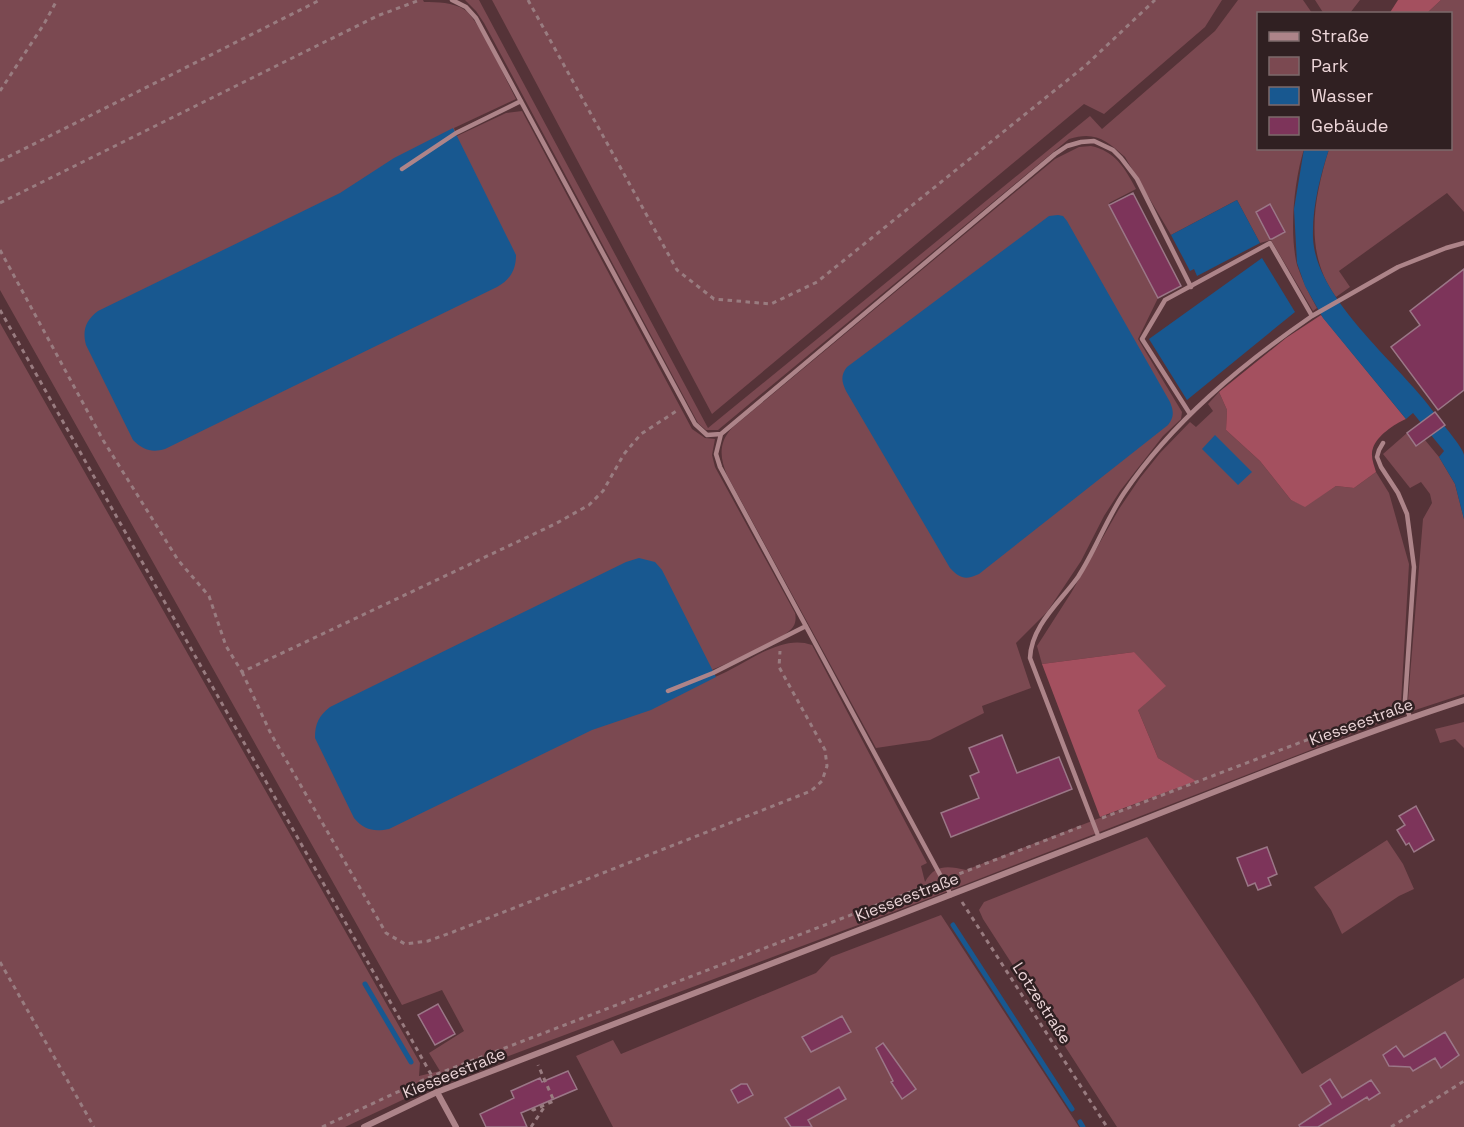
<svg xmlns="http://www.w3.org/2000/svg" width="1464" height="1127" font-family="'Space Grotesk',sans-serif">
	<rect width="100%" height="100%" fill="#553338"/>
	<path fill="#7b4951" d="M 0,0 L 423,0 L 424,2 C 437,2 453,2 465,10 C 480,21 506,80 516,99 L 454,128 L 457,136 L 506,113 L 522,111 L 692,429 L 705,438 L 715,439 L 712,455 L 715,467 L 795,613 C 796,617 796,623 793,627 C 784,640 729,662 712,670 L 715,677 C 744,666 780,633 812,645 L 927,863 L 921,866 L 925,882 C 935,864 948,866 966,870 L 1195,781 L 1158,758 L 1138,710 L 1134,652 L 1042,664 L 1037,646 L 1071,593 L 1119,509 L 1140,478 L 1160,453 L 1190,422 L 1196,427 L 1213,411 L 1208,404 L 1219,392 L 1227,410 L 1226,430 L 1260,461 L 1291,500 L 1305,506 L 1336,486 L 1354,488 L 1376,472 L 1389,493 L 1409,564 L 1401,703 L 1408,700 L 1423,519 L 1432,503 L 1430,494 L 1421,482 L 1410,488 L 1383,454 L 1407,433 L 1416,446 L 1425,440 L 1439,457 L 1455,484 L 1464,519 L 1464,694 L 1403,714 L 925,900 L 447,1079 L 345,1127 L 0,1127 L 0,323 L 420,1063 L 419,1076 L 440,1071 L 429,1053 L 464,1031 L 442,990 L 402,1005 L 0,290 Z
		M 465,0 L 479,0 L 708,428 L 1090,116 L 1102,129 L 1215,31 L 1238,0 L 1303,0 L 1312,13 L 1258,14 L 1258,148 L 1304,149 C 1294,181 1289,232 1297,265 C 1302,280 1309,294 1317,308 L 1313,311 L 1271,240 L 1260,243 L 1237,200 L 1171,235 L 1125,157 C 1106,140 1095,131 1069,139 L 718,430 L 706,430 L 698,423 L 484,23 L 476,11 Z
		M 492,0 L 1222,0 L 1205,27 L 1104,114 L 1084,104 L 712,414 Z
		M 1315,0 L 1360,0 L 1350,13 L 1324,14 Z
		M 1441,0 L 1464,0 L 1464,212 L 1447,193 L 1339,271 L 1350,287 L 1336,297 C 1303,252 1314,198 1329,149 L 1450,148 L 1450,14 L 1427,13 Z
		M 1091,146 C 1115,151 1125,168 1136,189 L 1109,203 L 1158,298 L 1138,339 L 1182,412 L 1181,419 L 1163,436 L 1120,491 L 1104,516 L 1081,561 L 1047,612 L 1016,643 L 1031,688 L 982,706 L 984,713 L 930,740 L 876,748 L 727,475 C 720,458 718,443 732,428 L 1055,159 L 1079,147 Z
		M 1464,722 L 1464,748 L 1455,739 L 1440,743 L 1435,729 Z
		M 1147,837 L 1254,998 L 1302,1074 L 1464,978 L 1464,1127 L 1117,1127 L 983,919 L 979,910 L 984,902 Z
		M 1387,840 L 1403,864 L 1414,889 L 1399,896 L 1342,934 L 1331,910 L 1314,887 Z
		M 941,915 L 1079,1127 L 613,1127 L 576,1056 L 613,1040 L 621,1054 L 816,973 L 831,957 Z"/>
	<path fill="#a4505f" d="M 1398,0 L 1441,0 L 1427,13 L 1389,14 Z
		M 1321,315 L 1406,419 C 1394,424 1377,436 1373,448 C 1370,456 1374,465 1376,472 L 1354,488 L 1336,486 L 1305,507 L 1291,500 L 1260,461 L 1226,430 L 1227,410 L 1219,392 L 1286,338 Z
		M 1134,652 L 1166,686 L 1138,710 L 1158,758 L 1196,781 L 1100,817 L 1042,664 Z"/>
	<path fill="#185890" d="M 453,128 L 516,255 C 516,270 510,280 497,287 L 165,449 C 152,453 143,450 133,440 L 86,345 C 82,330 86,320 98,311 L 340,193 L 394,158 Z
		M 1304,149 L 1329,149 C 1320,177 1312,207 1313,238 C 1316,301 1401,365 1436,415 C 1442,424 1462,446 1464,455 C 1464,473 1464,501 1464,519 L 1455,484 L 1439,457 L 1444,451 L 1413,413 L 1406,419 L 1323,318 L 1305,286 L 1297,263 L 1294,209 Z
		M 1237,200 L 1260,243 L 1197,276 L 1194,269 L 1190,271 L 1171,235 Z
		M 1058,215 L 1063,216 L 1067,221 L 1170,402 C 1174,412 1174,417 1168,425 L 979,574 C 966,580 960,579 950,568 L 846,391 C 842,382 840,376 847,367 L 1049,216 Z
		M 1262,258 L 1295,312 L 1187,400 L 1149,339 Z
		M 1215,435 L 1252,472 L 1238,485 L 1202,449 Z
		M 639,558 L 655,562 L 662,570 L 716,677 L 651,710 L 592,730 L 389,829 C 374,832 364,830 354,818 L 315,738 C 315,723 319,716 330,707 L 626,562 Z"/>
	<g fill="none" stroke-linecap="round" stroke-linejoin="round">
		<path stroke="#185890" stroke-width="5" d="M 953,925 L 1072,1109
			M 365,984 L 411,1062
			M 1080,1122 L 1083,1127"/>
	</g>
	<path fill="#7d345a" stroke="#9b7787" stroke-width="1.5" d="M 1133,193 L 1181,286 L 1158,298 L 1109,205 Z
		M 1270,204 L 1285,232 L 1272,239 L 1270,239 L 1256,212 Z
		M 1464,269 L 1464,390 L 1438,410 L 1391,347 L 1420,325 L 1410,311 Z
		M 1435,412 L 1445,425 L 1416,446 L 1407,433 Z
		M 1002,735 L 1017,773 L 1059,757 L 1072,789 L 951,837 L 941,813 L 979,798 L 970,776 L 979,772 L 969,748 Z
		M 1416,806 L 1434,840 L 1414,852 L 1409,843 L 1406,845 L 1397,830 L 1405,825 L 1399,816 Z
		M 1267,847 L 1277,874 L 1268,878 L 1271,885 L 1258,890 L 1255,883 L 1248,886 L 1237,858 Z
		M 438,1004 L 455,1034 L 435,1045 L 418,1015 Z
		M 842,1016 L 851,1032 L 811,1052 L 802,1037 Z
		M 1445,1032 L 1459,1055 L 1441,1068 L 1435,1058 L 1413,1071 L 1410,1067 L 1389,1066 L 1383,1055 L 1396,1046 L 1404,1057 Z
		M 883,1043 L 916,1089 L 902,1099 L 891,1082 L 893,1081 L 876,1048 Z
		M 568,1071 L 577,1089 L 521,1113 L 527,1127 L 486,1127 L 480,1114 L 514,1098 L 511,1091 L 540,1078 L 542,1082 Z
		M 1330,1079 L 1342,1098 L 1371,1080 L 1380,1093 L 1369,1100 L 1367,1097 L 1318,1127 L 1300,1127 L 1299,1125 L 1331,1104 L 1320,1086 Z
		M 741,1084 L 747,1084 L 753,1095 L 738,1103 L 731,1090 Z
		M 839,1087 L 846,1099 L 808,1120 L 812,1127 L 791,1127 L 785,1118 Z"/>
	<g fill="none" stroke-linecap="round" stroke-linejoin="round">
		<path stroke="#997c80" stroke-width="3" stroke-dasharray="4.5 4.5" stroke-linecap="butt" d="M 528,0 L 677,270 L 714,299 L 771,304 L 817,282 L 1085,66 L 1155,0
			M 0,91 L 44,24 L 57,0
			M 0,161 L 320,0
			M 0,203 L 377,16 L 420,0
			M 0,250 L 103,440 L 178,560 L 209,596 L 226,646 L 242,672 L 555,524 L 589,505 L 603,491 L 624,454 L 641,434 L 678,410
			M 0,310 L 432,1076
			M 242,672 L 271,734 L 386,933 L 405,944 L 428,941 L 453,932 L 811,791 L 822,781 L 827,766 L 825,750 L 779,667 L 780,651
			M 1102,818 L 1396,706
			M 951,877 L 1085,825
			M 962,902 L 1107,1127
			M 0,962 L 94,1127
			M 532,1109 L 533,1110 L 554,1101 L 538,1065
			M 322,1127 L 432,1076 L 934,883
			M 531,1127 L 545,1106
			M 1391,1127 L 1464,1081"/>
		<path stroke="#ad8489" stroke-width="4.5" d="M 452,0 L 466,7 L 476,18 L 695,424 L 707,435 L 721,434
			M 402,169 L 456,133 L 521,101
			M 1312,316 L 1398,267 L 1446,248 L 1464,243
			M 1383,443 L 1379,450 L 1377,457 L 1381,467 L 1398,493 L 1407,514 L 1414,567 L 1405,701 L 1410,718
			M 668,691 L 713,673 L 806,626
			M 1099,838 L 1030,658 C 1031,626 1060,602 1078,577 C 1095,551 1106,520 1124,493 C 1172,422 1241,365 1312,316 L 1270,243 L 1165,300 L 1142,339 L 1190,414
			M 951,895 L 720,467 L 716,454 L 721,434 L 1055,154 L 1067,146 L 1081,142 L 1094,141 L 1113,150 L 1121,158 L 1137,179 L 1191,287"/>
		<path stroke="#ad8489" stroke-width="6" d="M 437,1092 L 456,1127
			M 364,1127 L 437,1092 C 649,1011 860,930 1071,848 C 1202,798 1331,743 1464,700"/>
	</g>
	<g text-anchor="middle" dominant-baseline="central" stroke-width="5" stroke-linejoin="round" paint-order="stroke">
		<g font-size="16" fill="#edd6d9" stroke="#302022">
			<text transform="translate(1361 722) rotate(-20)">Kiesseestraße</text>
			<text transform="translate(907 897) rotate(-21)">Kiesseestraße</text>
			<text transform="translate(1042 1003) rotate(57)">Lotzestraße</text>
			<text transform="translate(454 1073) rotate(-22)">Kiesseestraße</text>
		</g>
	</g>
	<rect x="1257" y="12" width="195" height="138" fill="#302022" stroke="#7c696b" stroke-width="1.5"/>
	<rect x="1269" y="32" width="30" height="9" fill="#ad8489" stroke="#7c696b" stroke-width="1.5"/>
	<text x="1311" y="42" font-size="18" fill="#edd6d9">Straße</text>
	<rect x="1269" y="57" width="30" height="18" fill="#7b4951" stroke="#7c696b" stroke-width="1.5"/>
	<text x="1311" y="72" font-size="18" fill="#edd6d9">Park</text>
	<rect x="1269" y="87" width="30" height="18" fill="#185890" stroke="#7c696b" stroke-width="1.5"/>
	<text x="1311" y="102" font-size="18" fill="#edd6d9">Wasser</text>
	<rect x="1269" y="117" width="30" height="18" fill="#7d345a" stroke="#7c696b" stroke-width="1.5"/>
	<text x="1311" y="132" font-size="18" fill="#edd6d9">Gebäude</text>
</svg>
